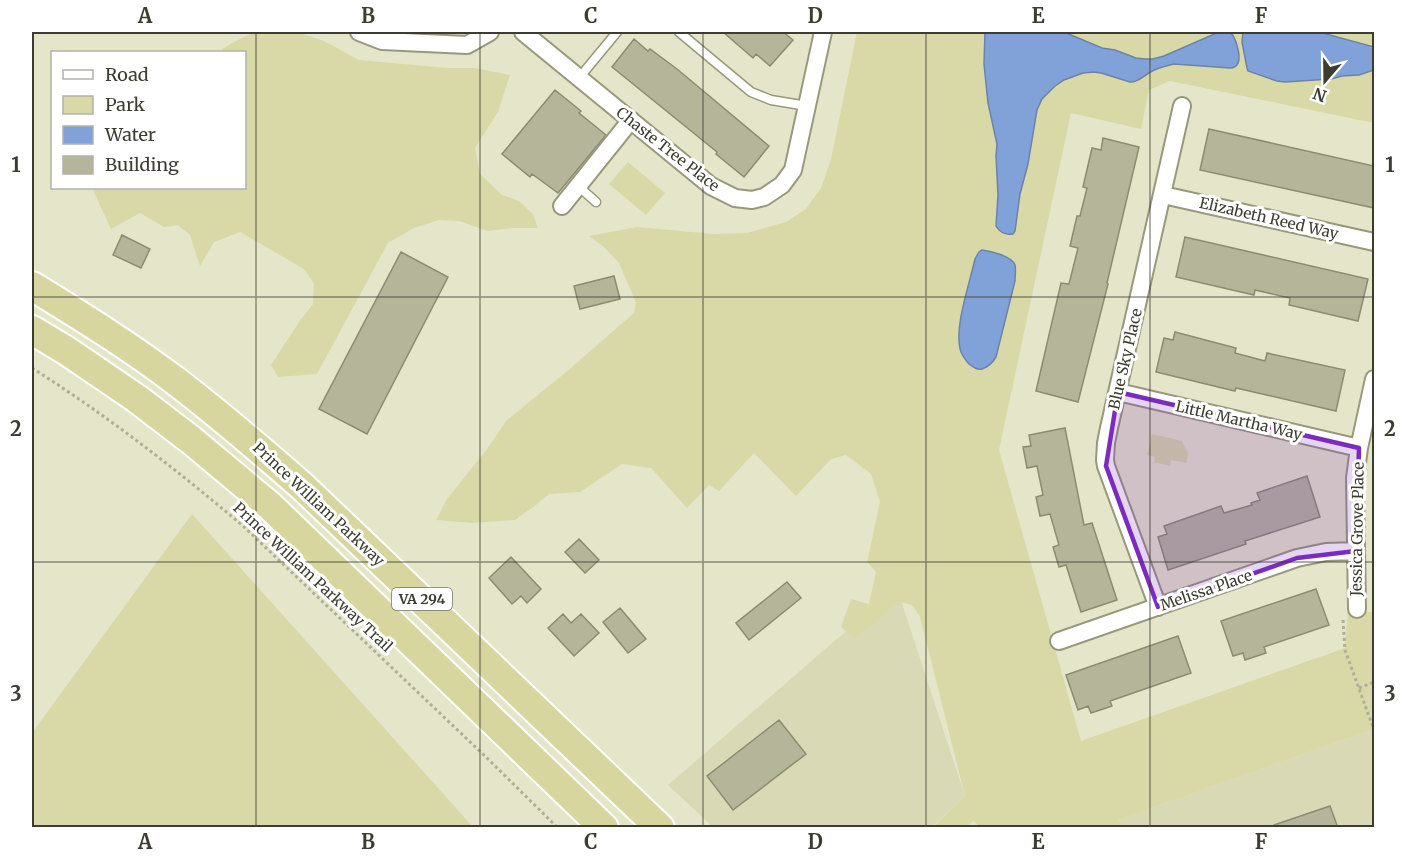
<svg xmlns="http://www.w3.org/2000/svg" width="1406" height="859" font-family="Merriweather,serif">
	<rect width="100%" height="100%" fill="#e5e6c9"/>
	<path fill="#d9dab5" d="M 898,591 L 965,796 L 932,827 L 713,827 L 668,785 L 838,638 Z
		M 1374,729 L 1374,827 L 1126,828 L 1118,820 Z"/>
	<path fill="#d8d9a6" d="M 254,32 L 297,32 L 324,41 L 359,60 L 448,68 L 475,68 L 510,75 L 498,112 L 475,148 L 480,174 L 502,195 L 519,201 L 533,214 L 538,228 L 513,228 L 488,231 L 459,221 L 439,220 L 414,228 L 388,243 L 317,374 L 278,377 L 271,365 L 299,322 L 313,304 L 314,284 L 304,269 L 240,232 L 214,242 L 200,266 L 190,235 L 178,225 L 164,227 L 140,213 L 111,229 L 92,188 L 244,188 L 244,52 L 218,52 L 232,43 Z
		M 857,32 L 1374,32 L 1374,123 L 1170,81 L 1149,90 L 1141,129 L 1071,113 L 999,450 L 1081,741 L 1345,648 L 1348,612 L 1374,612 L 1374,729 L 1118,820 L 1126,827 L 980,828 L 974,821 L 965,827 L 933,827 L 965,796 L 920,617 L 912,605 L 897,601 L 880,618 L 854,638 L 841,627 L 851,599 L 869,604 L 876,572 L 867,562 L 880,502 L 871,474 L 846,455 L 831,459 L 796,496 L 754,453 L 719,491 L 709,485 L 687,508 L 651,468 L 622,464 L 580,492 L 549,494 L 536,505 L 515,520 L 472,523 L 436,520 L 447,499 L 487,449 L 506,421 L 565,373 L 634,313 L 636,303 L 619,263 L 604,247 L 589,236 L 637,227 L 714,234 L 747,233 L 786,222 L 806,209 L 821,188 L 831,159 Z
		M 628,162 L 665,193 L 646,215 L 609,184 Z
		M 1152,434 L 1182,441 L 1188,454 L 1186,463 L 1171,460 L 1170,466 L 1154,462 L 1155,457 L 1147,455 Z
		M 192,514 L 473,827 L 32,827 L 32,733 Z"/>
	<path fill="#81a2d9" stroke="#6c83a7" stroke-width="1.5" d="M 985,32 L 1064,32 L 1102,48 L 1115,50 L 1136,58 L 1145,59 L 1153,59 L 1164,56 L 1219,32 L 1228,32 L 1232,34 C 1236,40 1243,60 1236,66 C 1234,68 1232,68 1230,68 L 1174,64 C 1165,66 1156,68 1149,73 C 1142,77 1139,82 1130,82 L 1101,73 L 1094,72 L 1083,73 L 1064,80 L 1055,86 L 1042,99 L 1037,110 L 1028,164 L 1020,194 L 1015,231 L 1013,234 C 1006,235 1000,233 996,226 L 998,195 L 996,156 L 997,144 L 988,103 L 984,64 Z
		M 1243,32 L 1319,32 L 1374,47 L 1374,70 L 1359,75 L 1342,76 L 1331,79 L 1285,82 L 1277,81 L 1248,71 L 1247,68 L 1242,42 Z
		M 982,250 C 990,251 1012,256 1015,265 C 1016,269 1015,276 1015,281 L 996,357 C 993,362 988,367 982,369 C 977,370 973,367 969,364 C 966,361 963,356 961,352 C 953,329 970,283 975,259 L 979,252 Z"/>
	<path fill="#b5b599" stroke="#8b8c70" stroke-width="1.5" d="M 723,32 L 783,32 L 793,40 L 770,66 L 756,54 L 753,58 Z
		M 634,39 L 648,51 L 650,49 L 677,69 L 769,146 L 744,177 L 716,154 L 717,152 L 612,67 Z
		M 555,90 L 581,111 L 579,113 L 606,135 L 558,193 L 532,174 L 530,177 L 502,154 Z
		M 1209,129 L 1374,166 L 1374,208 L 1200,170 Z
		M 1103,138 L 1139,147 L 1107,283 L 1108,284 L 1078,402 L 1036,391 L 1061,283 L 1069,284 L 1078,248 L 1070,246 L 1077,216 L 1080,216 L 1087,188 L 1083,187 L 1092,148 L 1101,150 Z
		M 122,235 L 150,249 L 141,268 L 113,255 Z
		M 1185,237 L 1368,279 L 1358,321 L 1289,305 L 1290,298 L 1255,290 L 1254,295 L 1176,277 Z
		M 401,252 L 448,277 L 367,434 L 319,409 Z
		M 614,276 L 620,299 L 580,309 L 574,286 Z
		M 1175,332 L 1236,348 L 1235,353 L 1265,361 L 1267,353 L 1345,370 L 1336,411 L 1236,388 L 1235,391 L 1156,372 L 1164,338 L 1173,340 Z
		M 1065,428 L 1084,525 L 1092,523 L 1117,600 L 1081,612 L 1066,565 L 1059,567 L 1053,547 L 1059,545 L 1050,514 L 1040,516 L 1036,497 L 1043,495 L 1037,466 L 1027,468 L 1023,447 L 1031,446 L 1029,435 Z
		M 1307,476 L 1320,517 L 1245,541 L 1246,544 L 1168,570 L 1158,537 L 1167,534 L 1164,526 L 1221,506 L 1224,513 L 1252,505 L 1251,503 L 1260,500 L 1257,493 Z
		M 579,539 L 599,560 L 585,573 L 565,552 Z
		M 511,557 L 541,589 L 527,603 L 521,596 L 512,604 L 489,578 Z
		M 787,582 L 801,598 L 749,640 L 736,623 Z
		M 1316,589 L 1329,625 L 1264,647 L 1266,653 L 1245,660 L 1243,653 L 1233,656 L 1221,621 Z
		M 620,608 L 646,639 L 628,653 L 603,622 Z
		M 563,614 L 571,623 L 581,614 L 599,633 L 574,656 L 548,628 Z
		M 1178,636 L 1191,673 L 1110,701 L 1112,706 L 1091,713 L 1088,706 L 1078,710 L 1066,675 Z
		M 779,720 L 806,754 L 733,810 L 707,776 Z
		M 1330,806 L 1338,828 L 1275,828 L 1274,825 Z"/>
	<g fill="none" stroke-linecap="round" stroke-linejoin="round">
		<g stroke="#97987c" stroke-width="11">
			<path id="service" d="M 679,32 L 751,92 L 771,100 L 807,106
				M 579,78 L 617,32
				M 578,186 L 596,202"/>
		</g>
		<g stroke="#97987c" stroke-width="20">
			<path id="minor" d="M 359,32 L 382,41 L 467,45 L 490,32
				M 523,32 L 711,186 L 735,198 L 752,200 L 764,197 L 782,185 L 793,170 L 823,32
				M 1163,195 L 1374,242
				M 562,206 L 631,120
				M 1118,392 L 1359,448
				M 1158,607 L 1106,466 L 1105,460 L 1106,443 L 1109,428 L 1182,106
				M 1357,609 L 1355,478 L 1359,448 L 1374,379
				M 1059,641 L 1297,558 L 1326,552 L 1356,551"/>
		</g>
		<g stroke="#fff" stroke-width="32">
			<path id="trunk" d="M 32,286 C 81,316 131,347 177,382 C 220,415 262,451 303,487 L 660,828
				M 32,330 L 67,351 L 136,398 L 191,440 L 270,506 L 604,828"/>
		</g>
		<path stroke="#aeaf97" stroke-width="3" stroke-dasharray="3 3" stroke-linecap="butt" d="M 32,368 C 106,415 176,469 243,526 L 488,759 L 558,828
			M 1343,620 L 1345,650 L 1374,730
			M 1359,688 L 1374,682"/>
		<use href="#service" stroke="#fff" stroke-width="8"/>
		<use href="#minor" stroke="#fff" stroke-width="16"/>
		<use href="#trunk" stroke="#d6d69e" stroke-width="28"/>
	</g>
	<path fill="#7b2cbf" fill-opacity="0.2" stroke="#7b2cbf" stroke-width="4.5" stroke-linejoin="round" d="M 1118,392 L 1359,448 L 1356,551 L 1297,558 L 1158,607 L 1106,466 Z"/>
	<path fill="none" stroke="#3c3c31" stroke-width="1.5" stroke-opacity="0.55" d="M 256,32 L 256,828M 480,32 L 480,828M 703,32 L 703,828M 926,32 L 926,828M 1150,32 L 1150,828M 32,297 L 1374,297M 32,562 L 1374,562"/>
	<g text-anchor="middle" dominant-baseline="central" stroke-width="6" stroke-linejoin="round" paint-order="stroke">
		<rect fill="#fff" stroke="#76766f" stroke-width="1.5" x="392" y="588" width="60" height="22" rx="4.5"/>
		<g font-size="14" font-weight="bold" fill="#3c3c31">
			<text x="422" y="599">VA 294</text>
		</g>
		<g font-size="15" fill="#3c3c31" stroke="#fff">
			<text transform="translate(668 149) rotate(38)">Chaste Tree Place</text>
			<text transform="translate(1269 218) rotate(13)">Elizabeth Reed Way</text>
			<text transform="translate(1125 359) rotate(-77)">Blue Sky Place</text>
			<text transform="translate(1239 420) rotate(13)">Little Martha Way</text>
			<text transform="translate(319 504) rotate(43)">Prince William Parkway</text>
			<text transform="translate(1357 529) rotate(-89)">Jessica Grove Place</text>
			<text transform="translate(313 577) rotate(43)">Prince William Parkway Trail</text>
			<text transform="translate(1206 590) rotate(-19)">Melissa Place</text>
		</g>
	</g>
	<rect width="1406" height="859" fill="none" stroke="#ffffff" stroke-width="66"/>
	<rect x="51" y="51" width="195" height="138" fill="#ffffff" stroke="#b1b1ad" stroke-width="1.5"/>
	<rect x="63" y="70" width="30" height="9" fill="#ffffff" stroke="#b1b1ad" stroke-width="1.5"/>
	<text x="105" y="81" font-size="18" fill="#3c3c31">Road</text>
	<rect x="63" y="96" width="30" height="18" fill="#d8d9a6" stroke="#b1b1ad" stroke-width="1.5"/>
	<text x="105" y="111" font-size="18" fill="#3c3c31">Park</text>
	<rect x="63" y="126" width="30" height="18" fill="#81a2d9" stroke="#b1b1ad" stroke-width="1.5"/>
	<text x="105" y="141" font-size="18" fill="#3c3c31">Water</text>
	<rect x="63" y="156" width="30" height="18" fill="#b5b599" stroke="#b1b1ad" stroke-width="1.5"/>
	<text x="105" y="171" font-size="18" fill="#3c3c31">Building</text>
	<g transform="translate(1325 81) rotate(200)" stroke="#ffffff" stroke-width="4.5" paint-order="stroke">
	<path d="M0-4.5L10 22L0 15L-10 22Z" fill="#3c3c31"/>
	<text y="-9" font-size="16" font-weight="bold" text-anchor="middle" fill="#3c3c31">N</text>
	</g>
	<rect x="33" y="33" width="1340" height="793" fill="none" stroke="#3c3c31" stroke-width="2"/>
	<g font-size="20" text-anchor="middle" font-weight="bold" fill="#3c3c31">
		<text x="145" y="23">A</text>
		<text x="368" y="23">B</text>
		<text x="591" y="23">C</text>
		<text x="815" y="23">D</text>
		<text x="1038" y="23">E</text>
		<text x="1261" y="23">F</text>
		<text x="16" y="172">1</text>
		<text x="1390" y="172">1</text>
		<text x="16" y="436">2</text>
		<text x="1390" y="436">2</text>
		<text x="16" y="701">3</text>
		<text x="1390" y="701">3</text>
		<text x="145" y="849">A</text>
		<text x="368" y="849">B</text>
		<text x="591" y="849">C</text>
		<text x="815" y="849">D</text>
		<text x="1038" y="849">E</text>
		<text x="1261" y="849">F</text>
	</g>
</svg>
